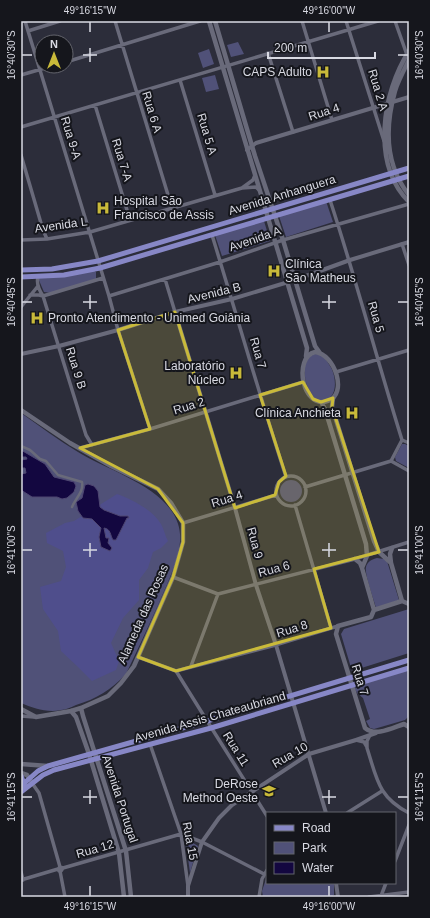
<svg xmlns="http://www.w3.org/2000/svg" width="430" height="918" font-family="Helvetica,sans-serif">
	<rect width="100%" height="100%" fill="#2c2d3a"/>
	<path fill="#505178" d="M 238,42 L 244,54 L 231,57 L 227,45 Z
		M 209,49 L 214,64 L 203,68 L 198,53 Z
		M 215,75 L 219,89 L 206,92 L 202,78 Z
		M 326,201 L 333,222 L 286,237 L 279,216 Z
		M 264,221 L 270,241 L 222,256 L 215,235 Z
		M 93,270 L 96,272 L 96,279 L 51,293 L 44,292 L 38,278 Z
		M 314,354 C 323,354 326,359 330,366 C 336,374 339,398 324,400 C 309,402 303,378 305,366 C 306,363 307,360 308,358 Z
		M 21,413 C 40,426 58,440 78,452 C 110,472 177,490 180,534 C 182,554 167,584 159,603 C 148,627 137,651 126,674 C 111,690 96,699 76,705 C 71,707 66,710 61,710 C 47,713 33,708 21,703 Z
		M 402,444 L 405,444 L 409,446 L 409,468 L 396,461 L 395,457 Z
		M280 491a11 11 0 1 1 22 0a11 11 0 1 1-22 0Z
		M 377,558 L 384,559 L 387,561 L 399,600 L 376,608 C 374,600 364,573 366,567 C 367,562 372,559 377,558 Z
		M 409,609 L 409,653 L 352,671 L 341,634 L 344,629 Z
		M 409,670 L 409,716 L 405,720 L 374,729 L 370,728 L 366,721 L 370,719 L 363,698 L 357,693 L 355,689 L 356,686 Z
		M 188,840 L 198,846 L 190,873 L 186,843 Z
		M 267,876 L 267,883 L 334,883 L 334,895 L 332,896 L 323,897 L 263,897 L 262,891 Z"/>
	<path fill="#4f4e8c" d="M 117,494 C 131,499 153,510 161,524 C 164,529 165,536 168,541 L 161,548 L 153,552 L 148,568 L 139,580 L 139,600 L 123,618 L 111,643 L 119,661 L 116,670 L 92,681 L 78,667 L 61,651 L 58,631 L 43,609 L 40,587 L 61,581 L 66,567 L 63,551 L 47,543 L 46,533 L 65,523 L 74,521 Z"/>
	<path fill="#130740" stroke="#4e4671" d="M 21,450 L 45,464 L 54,477 L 74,482 L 76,486 L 74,492 L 67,498 L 62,499 L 57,497 L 32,497 L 21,490 L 21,474 L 26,473 L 25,468 L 21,468 L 21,460 L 27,459 L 26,457 L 21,457 Z
		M 88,484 L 94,486 L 98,491 L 100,507 L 104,510 L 120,516 L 128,516 L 129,518 L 127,518 L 116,540 L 113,540 C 110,535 111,529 104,528 L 106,538 L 109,538 L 108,543 L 112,548 L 110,551 L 101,547 L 99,537 L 101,528 L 92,519 L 83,518 L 78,511 L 76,502 L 82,498 L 85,485 Z"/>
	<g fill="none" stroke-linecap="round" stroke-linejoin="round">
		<path stroke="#696a7a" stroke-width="2.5" d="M 21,446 L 30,450 L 40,459 L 46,461 L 58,475 L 82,482 C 84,492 75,499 72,507
			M 21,541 L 21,542"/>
		<path stroke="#696a7a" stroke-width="3.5" d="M 25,21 L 109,296 L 118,330 L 150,429
			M 115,21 L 172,208
			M 302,21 L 332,120
			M 346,21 L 384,141
			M 395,21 L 407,55
			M 28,31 L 60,21
			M 268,53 L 293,132
			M 66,62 L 200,21
			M 21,75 L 52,66
			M 180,80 L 215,195
			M 95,105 L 130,220
			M 21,127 L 378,21
			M 21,155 L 43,230 L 47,239
			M 242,188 L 253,180 L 255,175
			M 330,200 C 356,279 377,360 402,440
			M 212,235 C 237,316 260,397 286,477
			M 21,240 L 47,239 L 90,232 L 242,188 L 256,187 L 259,190
			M 402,244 L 409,265
			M 38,277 C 36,284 39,290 43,296 L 86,435 L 92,445
			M 165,279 L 175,312
			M 30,295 L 39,295 L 43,296 L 103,278
			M 109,296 L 220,262 L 283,240 L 409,204
			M 21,307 L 38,286
			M 336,372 L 409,350
			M 402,440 L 391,461 L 409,471
			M 402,440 L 409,443
			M 80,448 L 150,429 L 303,382
			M276 491a15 15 0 1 1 30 0a15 15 0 1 1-30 0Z
			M 305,487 L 391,461
			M 295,505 L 331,628
			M 183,523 L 276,495
			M 173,577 L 218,594
			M 218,594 L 355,559 L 409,542
			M 138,657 L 176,671
			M 191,666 L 218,594
			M 176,671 L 209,724 L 267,816
			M 176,671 L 272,646 L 338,626
			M 21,716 L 34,717
			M 370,735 L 367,741 L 367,748 C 377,779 378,797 409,813
			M 356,740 L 364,742 L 367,747
			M 150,744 L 181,834 L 188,886
			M 32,783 L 39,793 L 60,867 L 58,869 L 59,871 L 61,871 L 63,868 L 60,867
			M 347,813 L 382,791
			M 395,861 L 409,825
			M 63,868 L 181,834 L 202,842 L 264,874
			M 60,871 L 65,897
			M 21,872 L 23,880
			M 21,880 L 58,869
			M 381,896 L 386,883
			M 259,897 L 262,879 L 267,870
			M 369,897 L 409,892"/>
		<path stroke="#696a7a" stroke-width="4" d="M 247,150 L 256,143 L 409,97
			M 175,312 L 235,508 L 256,585 L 276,645 L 326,813
			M 21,354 L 59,346 L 118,330 L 175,312 L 232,299 L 295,280 L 350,260 L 409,242
			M 336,883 L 338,897
			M 188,897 L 188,886 L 202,842 L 219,818 L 232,805 L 309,754 L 356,740 L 376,733"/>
		<path stroke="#696a7a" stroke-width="4.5" d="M 209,21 L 307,348 L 306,356
			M 215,21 L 255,156 L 283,240 L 315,346 L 320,353
			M 409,51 C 382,93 371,164 409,202
			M 409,60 C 404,70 398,81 395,91 C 385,127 385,165 409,195
			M 315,352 C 335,354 348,394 328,401 C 302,410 293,357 315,352 Z
			M 333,398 L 332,407 L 374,541 L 379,552 L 391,563 L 402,601
			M 321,402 L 325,409 L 366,544 L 367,556 L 362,568 L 374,610
			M 21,410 L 70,443 L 111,466 L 158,489 L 171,503 L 183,523 L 183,542 L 173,577 L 134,666 L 121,683 L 108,696 L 81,708 L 71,711 L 36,717 L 21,709
			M 355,559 L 360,563 L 362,568
			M 391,563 L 390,554 L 392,548
			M 409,604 L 402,601 L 374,610 L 371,617 L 338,626 L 336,634 L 365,728 C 376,737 392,728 404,724 L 409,727
			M 81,708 L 83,716 L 126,851 L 131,897
			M 71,711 L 76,717 L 89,754 L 119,853 L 124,897
			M 21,764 L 48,766
			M 21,773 L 27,775 L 31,781"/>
		<path stroke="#8787c6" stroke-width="5" d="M 21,270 L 52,269 L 98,261 L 409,168
			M 21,277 L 64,275 L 100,268 L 409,176
			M 21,776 L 24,784
			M 21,786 L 38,771 L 48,766 L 207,721 L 409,660
			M 21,792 L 43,775 L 54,770 L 211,728 L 409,668"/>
	</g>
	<path fill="#c9ba3a" fill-opacity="0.2" stroke="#c9ba3a" stroke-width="3" stroke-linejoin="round" d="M 175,312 L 235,508 L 275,495 L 279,482 L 286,476 L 260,395 L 303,382 L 313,399 L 321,402 L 333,398 L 332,407 L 379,552 L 314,569 L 331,628 L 176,671 L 138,657 L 173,577 L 183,542 L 183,523 L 158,489 L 80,448 L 150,429 L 118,330 Z"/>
	<path fill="none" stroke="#d9dae3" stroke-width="1.5" d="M 90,22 L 90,32M 329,22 L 329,32M 90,48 L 90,62M 22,55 L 32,55M 83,55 L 97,55M 398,55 L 408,55M 90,295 L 90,309M 329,295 L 329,309M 22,302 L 32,302M 83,302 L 97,302M 322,302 L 336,302M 398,302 L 408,302M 90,543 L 90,557M 329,543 L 329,557M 22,550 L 32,550M 83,550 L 97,550M 322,550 L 336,550M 398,550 L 408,550M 90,790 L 90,804M 329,790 L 329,804M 22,797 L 32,797M 83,797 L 97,797M 322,797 L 336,797M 398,797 L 408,797M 90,886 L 90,896M 329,886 L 329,896"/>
	<defs>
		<g id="hospital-bare" transform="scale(1.08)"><path d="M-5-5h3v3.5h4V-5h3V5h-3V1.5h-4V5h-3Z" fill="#c9ba3a" stroke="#15161c" stroke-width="2.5" paint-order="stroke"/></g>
		<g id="university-bare" transform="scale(1.08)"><path d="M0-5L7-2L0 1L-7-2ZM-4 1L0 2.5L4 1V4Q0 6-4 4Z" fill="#c9ba3a" stroke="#15161c" stroke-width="2.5" paint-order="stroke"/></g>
	</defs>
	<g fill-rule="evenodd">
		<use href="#hospital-bare" x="323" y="72"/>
		<use href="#hospital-bare" x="103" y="208"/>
		<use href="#hospital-bare" x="274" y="271"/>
		<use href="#hospital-bare" x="37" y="318"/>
		<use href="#hospital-bare" x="236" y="373"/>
		<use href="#hospital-bare" x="352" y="413"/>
		<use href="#university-bare" x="269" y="791"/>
	</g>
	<g text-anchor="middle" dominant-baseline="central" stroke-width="4" stroke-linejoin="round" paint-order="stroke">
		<g font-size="12" fill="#d9dae3" stroke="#15161c" text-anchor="end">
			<text x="312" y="72">CAPS Adulto</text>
			<text x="114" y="201" text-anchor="start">Hospital São<tspan x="114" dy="14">Francisco de Assis</tspan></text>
			<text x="285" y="264" text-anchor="start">Clínica<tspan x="285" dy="14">São Matheus</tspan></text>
			<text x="48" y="318" text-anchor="start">Pronto Atendimento - Unimed Goiânia</text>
			<text x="225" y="366">Laboratório<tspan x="225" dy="14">Núcleo</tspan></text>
			<text x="341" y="413">Clínica Anchieta</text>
			<text x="258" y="784">DeRose<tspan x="258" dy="14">Method Oeste</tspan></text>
		</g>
		<g font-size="12" fill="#d9dae3" stroke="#15161c">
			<text transform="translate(378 90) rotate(73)">Rua 2 A</text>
			<text transform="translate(152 112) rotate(73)">Rua 6 A</text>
			<text transform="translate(324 112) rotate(-18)">Rua 4</text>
			<text transform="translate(207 134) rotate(73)">Rua 5 A</text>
			<text transform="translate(71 138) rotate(73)">Rua 9-A</text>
			<text transform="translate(122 160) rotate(73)">Rua 7-A</text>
			<text transform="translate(282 195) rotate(-17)">Avenida Anhanguera</text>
			<text transform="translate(61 225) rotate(-8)">Avenida L</text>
			<text transform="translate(255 239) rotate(-19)">Avenida A</text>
			<text transform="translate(214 293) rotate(-14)">Avenida B</text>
			<text transform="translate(376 317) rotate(74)">Rua 5</text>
			<text transform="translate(258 353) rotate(74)">Rua 7</text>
			<text transform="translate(76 368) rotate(73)">Rua 9 B</text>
			<text transform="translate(189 406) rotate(-17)">Rua 2</text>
			<text transform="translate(227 499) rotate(-17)">Rua 4</text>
			<text transform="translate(255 543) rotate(75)">Rua 9</text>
			<text transform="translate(274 569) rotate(-15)">Rua 6</text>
			<text transform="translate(143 614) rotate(-66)">Alameda das Rosas</text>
			<text transform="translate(292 629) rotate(-17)">Rua 8</text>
			<text transform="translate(360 680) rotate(73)">Rua 7</text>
			<text transform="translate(210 717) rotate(-16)">Avenida Assis Chateaubriand</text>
			<text transform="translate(236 749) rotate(58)">Rua 11</text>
			<text transform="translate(290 755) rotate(-30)">Rua 10</text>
			<text transform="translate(120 799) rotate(72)">Avenida Portugal</text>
			<text transform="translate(190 841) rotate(79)">Rua 15</text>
			<text transform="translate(95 849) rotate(-16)">Rua 12</text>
		</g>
	</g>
	<rect width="430" height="918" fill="none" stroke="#15161c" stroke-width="44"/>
	<rect x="266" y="812" width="130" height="72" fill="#15161c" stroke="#63646c"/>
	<rect x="274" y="825" width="20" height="6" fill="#8787c6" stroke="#63646c"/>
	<text x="302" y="832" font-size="12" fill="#d9dae3">Road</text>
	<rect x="274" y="842" width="20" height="12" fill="#505178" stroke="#63646c"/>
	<text x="302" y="852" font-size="12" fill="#d9dae3">Park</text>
	<rect x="274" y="862" width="20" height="12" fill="#130740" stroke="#63646c"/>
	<text x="302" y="872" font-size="12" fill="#d9dae3">Water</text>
	<g transform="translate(54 54)"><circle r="19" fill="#15161c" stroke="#63646c"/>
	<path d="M0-3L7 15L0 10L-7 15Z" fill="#c9ba3a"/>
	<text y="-6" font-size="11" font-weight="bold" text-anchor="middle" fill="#d9dae3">N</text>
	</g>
	<path d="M268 52v6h107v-6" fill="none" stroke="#d9dae3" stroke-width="2"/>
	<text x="274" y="52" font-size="12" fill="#d9dae3" stroke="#15161c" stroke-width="3" paint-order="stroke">200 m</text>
	<rect x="22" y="22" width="386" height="874" fill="none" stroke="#d9dae3" stroke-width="1.5"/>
	<g font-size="10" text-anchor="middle" fill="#d9dae3">
		<text x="90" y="14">49°16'15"W</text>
		<text x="329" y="14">49°16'00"W</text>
		<text transform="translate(11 55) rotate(-90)" y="4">16°40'30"S</text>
		<text transform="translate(419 55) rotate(-90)" y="4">16°40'30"S</text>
		<text transform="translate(11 302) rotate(-90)" y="4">16°40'45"S</text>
		<text transform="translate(419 302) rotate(-90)" y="4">16°40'45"S</text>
		<text transform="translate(11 550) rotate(-90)" y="4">16°41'00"S</text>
		<text transform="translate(419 550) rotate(-90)" y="4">16°41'00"S</text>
		<text transform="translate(11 797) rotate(-90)" y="4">16°41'15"S</text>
		<text transform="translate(419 797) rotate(-90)" y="4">16°41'15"S</text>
		<text x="90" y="910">49°16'15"W</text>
		<text x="329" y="910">49°16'00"W</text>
	</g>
</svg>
